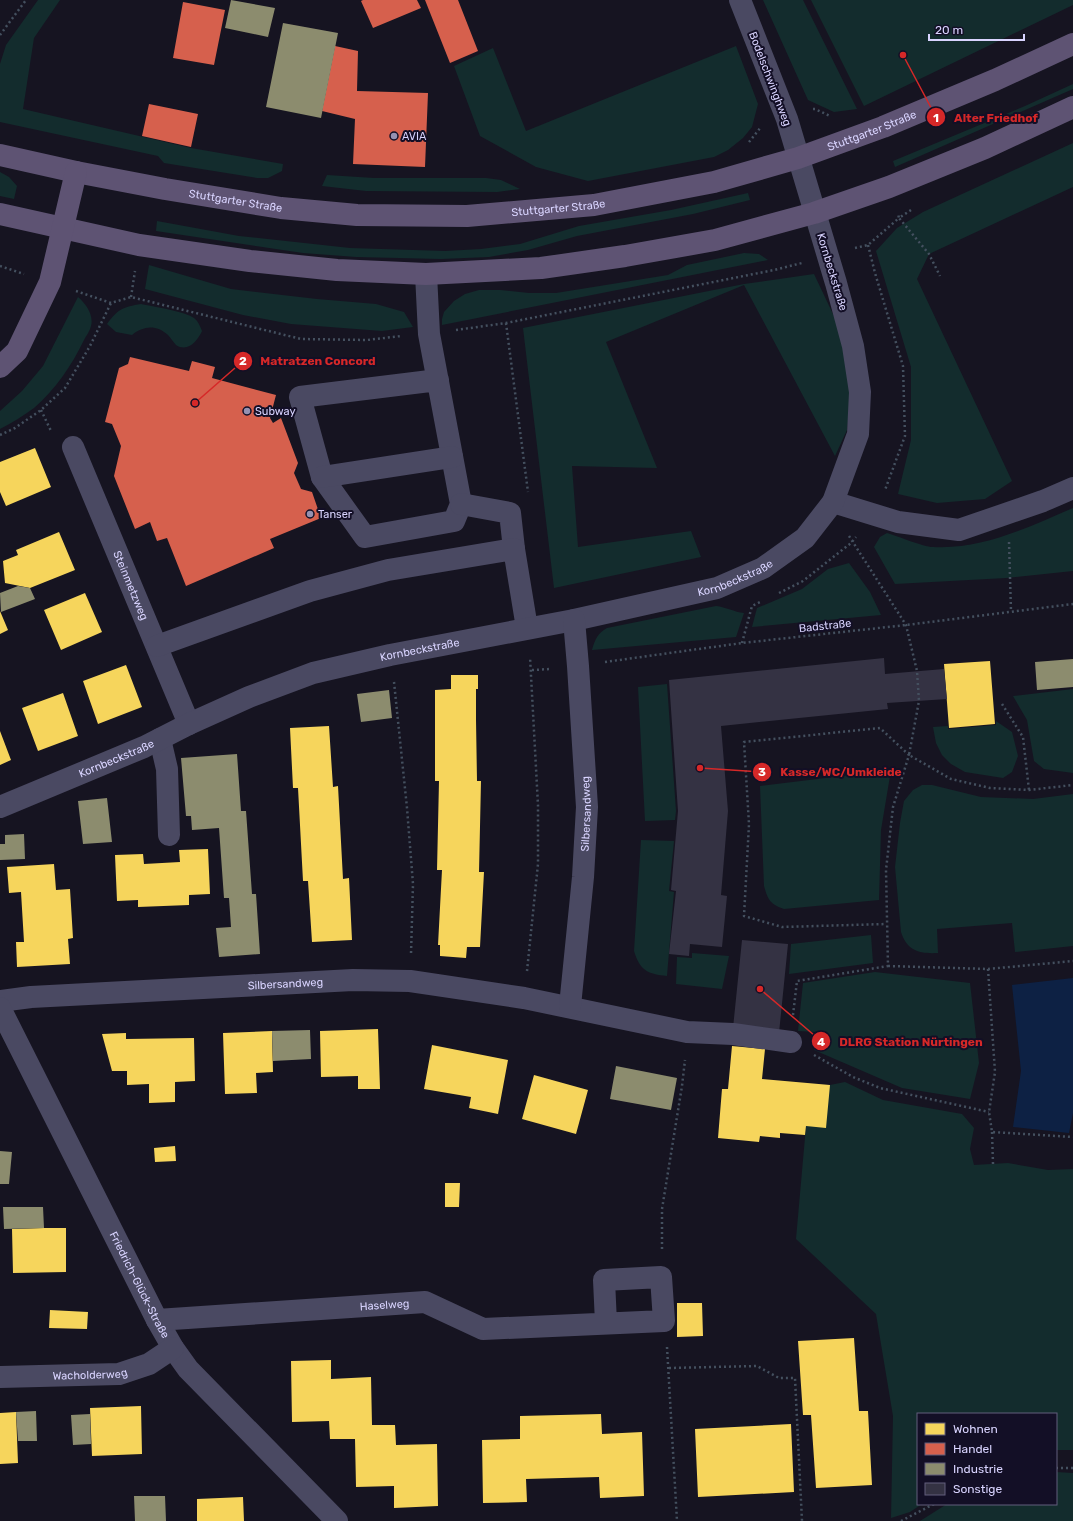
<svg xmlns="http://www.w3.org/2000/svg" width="1073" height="1521" font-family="Rubik,sans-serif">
	<rect width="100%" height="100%" fill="#161421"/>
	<path fill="#132c2d" d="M 38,0 L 60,0 L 34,38 L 23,109 L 191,148 L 283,164 L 282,171 L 268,178 L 257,178 L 164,163 L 158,156 L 0,122 L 0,64 L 6,45 Z
		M 763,0 L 803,0 L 857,109 L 834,112 L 808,100 Z
		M 811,0 L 1073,0 L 1073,5 L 864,106 Z
		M 736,46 L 758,104 L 752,127 L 743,138 L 728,150 L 714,157 L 588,181 L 536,167 L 480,136 L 454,66 L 493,48 L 526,131 Z
		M 1073,84 L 1073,89 L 895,167 L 893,161 L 1025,106 Z
		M 1073,143 L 1073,187 L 929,254 L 917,279 L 1012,481 L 985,499 L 937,503 L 898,494 L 911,440 L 911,367 L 876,251 L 897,228 L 923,212 Z
		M 0,172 L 9,177 L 17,186 L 14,199 L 0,196 Z
		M 327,175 L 374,178 L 486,178 L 501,180 L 520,189 L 497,192 L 366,191 L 322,186 Z
		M 748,193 L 750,200 L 693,214 L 577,236 L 528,250 L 489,257 L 441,259 L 356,257 L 303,253 L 156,231 L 157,221 L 239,236 L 350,248 L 445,251 L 481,249 L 520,244 L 579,226 L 671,210 Z
		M 744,253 L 759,254 L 768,260 L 442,325 L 442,319 L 444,312 L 454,301 L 465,294 L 479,290 L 500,290 L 529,293 L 556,293 L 668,275 L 687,265 Z
		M 149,265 L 231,289 L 317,299 L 376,304 L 404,312 L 413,327 L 382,331 L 291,324 L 243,315 L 145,289 Z
		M 814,274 L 842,333 L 852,388 L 847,430 L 835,456 L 744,285 L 606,342 L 657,468 L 572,466 L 578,547 L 691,531 L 701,557 L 554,588 L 523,328 L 744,284 Z
		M 78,297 C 86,304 94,315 91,326 C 90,331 86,336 84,340 C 72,365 55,390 34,408 C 23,416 12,423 0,429 L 0,411 L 22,391 L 43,366 Z
		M 141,304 C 151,306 187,312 194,318 C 198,321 200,326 202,331 C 198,340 188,353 176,345 C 173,342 171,338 168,335 C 156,324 143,326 132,335 L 116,332 L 107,324 C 118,309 123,307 141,304 Z
		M 1073,508 L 1073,571 L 1006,578 L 895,584 L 874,547 L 880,537 L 887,533 C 898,536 923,547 933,547 C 982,550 1029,527 1073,508 Z
		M 849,563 L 870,592 L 881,615 L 752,627 L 757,608 L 802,589 L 828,569 Z
		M 716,606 C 726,607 734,612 744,613 L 736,637 L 592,650 C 595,639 598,633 607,628 Z
		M 667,684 L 676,811 L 675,820 L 645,821 L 638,687 Z
		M 1073,689 L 1073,773 L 1044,769 L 1034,761 L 1027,720 L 1013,696 Z
		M 996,721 L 1012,732 L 1018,756 L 1012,772 L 1003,778 L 965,772 L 951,764 L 942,755 L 936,743 L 933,727 L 948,726 L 948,729 L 996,725 Z
		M 891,770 L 881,830 L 879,900 L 784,909 C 770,904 768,900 764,886 L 760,786 Z
		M 922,785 L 932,785 L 981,797 L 1033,799 L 1073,794 L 1073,946 L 1015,952 L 1012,923 L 937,929 L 938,953 C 920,954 907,951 901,932 L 895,867 L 900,823 L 904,801 L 913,790 Z
		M 641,840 L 674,841 L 669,891 L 674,892 L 667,976 C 648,974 640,971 634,951 Z
		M 871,935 L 873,963 L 789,974 L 791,944 Z
		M 692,953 L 729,956 L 722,989 L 676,984 L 677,957 L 692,958 Z
		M 875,972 L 970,983 L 979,1063 L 970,1099 L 902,1088 L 814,1050 L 816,1032 L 798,1031 L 803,983 Z
		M 845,1082 L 883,1100 L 962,1114 L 974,1128 L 970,1149 L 974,1165 L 1008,1163 L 1048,1170 L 1073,1169 L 1073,1450 L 1056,1450 L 1056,1414 L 918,1414 L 918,1504 L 922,1504 L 910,1512 L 891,1518 L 893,1416 L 876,1314 L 796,1239 L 806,1126 L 830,1085 Z
		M 1056,1472 L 1073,1473 L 1073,1521 L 920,1521 L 947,1504 L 1056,1504 Z"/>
	<path fill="#0d2144" d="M 1073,978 L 1073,1113 L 1069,1133 L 1013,1127 L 1021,1071 L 1012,985 Z"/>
	<path fill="#f6d55c" d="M 35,448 L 51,487 L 6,506 L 0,492 L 0,462 Z
		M 59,532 L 75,570 L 30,588 L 5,583 L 3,561 L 18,555 L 16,550 Z
		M 85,593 L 102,632 L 61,650 L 44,610 Z
		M 0,611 L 8,630 L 0,634 Z
		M 990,661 L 995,724 L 949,728 L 944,664 Z
		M 126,665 L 142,707 L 98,724 L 83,681 Z
		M 451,675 L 478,675 L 478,689 L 476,689 L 476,720 L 477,781 L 481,781 L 479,872 L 484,872 L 480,947 L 467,947 L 466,958 L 440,956 L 440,945 L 438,945 L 442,870 L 437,870 L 439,781 L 435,781 L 435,690 L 451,689 Z
		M 63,693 L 78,736 L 38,751 L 22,708 Z
		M 329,726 L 333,787 L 338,786 L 343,879 L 349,878 L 352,940 L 312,942 L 308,881 L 303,881 L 298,788 L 293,788 L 290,728 Z
		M 0,731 L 11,760 L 0,765 Z
		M 208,849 L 210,894 L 189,895 L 189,905 L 138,907 L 138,900 L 117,901 L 115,855 L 143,854 L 144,864 L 180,862 L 179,850 Z
		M 54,864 L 56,890 L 70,889 L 73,938 L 68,939 L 70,964 L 17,967 L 16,942 L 24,942 L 21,892 L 9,893 L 7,867 Z
		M 378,1029 L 380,1089 L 358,1089 L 358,1076 L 321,1077 L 320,1031 Z
		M 272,1031 L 273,1072 L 256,1073 L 257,1093 L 225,1094 L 223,1033 Z
		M 126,1033 L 126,1039 L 194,1038 L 195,1081 L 175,1082 L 175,1102 L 149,1103 L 149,1084 L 127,1085 L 127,1071 L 112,1071 L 102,1034 Z
		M 432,1045 L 508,1060 L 498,1114 L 469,1108 L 471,1097 L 424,1089 Z
		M 732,1046 L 765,1049 L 762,1079 L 830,1085 L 826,1128 L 806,1126 L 805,1135 L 780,1133 L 780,1138 L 760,1136 L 759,1142 L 718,1138 L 722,1089 L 728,1089 Z
		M 534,1075 L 588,1090 L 576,1134 L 522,1119 Z
		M 175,1146 L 176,1161 L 155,1162 L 154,1148 Z
		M 445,1183 L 460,1183 L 459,1207 L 445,1207 Z
		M 44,1228 L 66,1228 L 66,1272 L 13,1273 L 12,1229 Z
		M 677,1303 L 702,1303 L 703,1336 L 677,1337 Z
		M 50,1310 L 88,1312 L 87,1329 L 49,1328 Z
		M 854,1338 L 859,1411 L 868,1411 L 872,1485 L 816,1488 L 811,1415 L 803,1415 L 798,1341 Z
		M 331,1360 L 331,1379 L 371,1377 L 372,1425 L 395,1425 L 396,1445 L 437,1444 L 438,1506 L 394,1508 L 394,1486 L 356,1487 L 355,1439 L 330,1439 L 329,1421 L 292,1422 L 291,1361 Z
		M 141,1406 L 142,1454 L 92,1456 L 90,1408 Z
		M 16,1412 L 18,1463 L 0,1464 L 0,1413 Z
		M 601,1414 L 602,1434 L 642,1432 L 644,1496 L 600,1498 L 599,1477 L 526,1479 L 527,1502 L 483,1503 L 482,1440 L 520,1439 L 520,1416 Z
		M 791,1424 L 794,1492 L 698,1497 L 695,1429 Z
		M 243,1497 L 244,1521 L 197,1521 L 197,1499 Z"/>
	<path fill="#d6604d" d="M 363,0 L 417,0 L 421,8 L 373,28 L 361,1 Z
		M 425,0 L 458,0 L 478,51 L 450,63 Z
		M 183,2 L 225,10 L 214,65 L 173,58 Z
		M 335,46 L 358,51 L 357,91 L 428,93 L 425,167 L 353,164 L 355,119 L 322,111 Z
		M 149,104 L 198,114 L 191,147 L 142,136 Z
		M 130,357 L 189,371 L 192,361 L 215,367 L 212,378 L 276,395 L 270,418 L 273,423 L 281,418 L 298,463 L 294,473 L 301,489 L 312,492 L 321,518 L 270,539 L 274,548 L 186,586 L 167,538 L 157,541 L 150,522 L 135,529 L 114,476 L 121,446 L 112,424 L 105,422 L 119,368 L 128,364 Z"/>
	<path fill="#8c8c6e" d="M 231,0 L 275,8 L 268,37 L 225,28 Z
		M 283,23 L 338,33 L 321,118 L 266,107 Z
		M 18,586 L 30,588 L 35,599 L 1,612 L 0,593 Z
		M 1073,659 L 1073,687 L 1037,690 L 1035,662 Z
		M 389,690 L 392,718 L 361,722 L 357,694 Z
		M 237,754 L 241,811 L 246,811 L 252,894 L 256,894 L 260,954 L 219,957 L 216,928 L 231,927 L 229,898 L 224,898 L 219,828 L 192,830 L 191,816 L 186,816 L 181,758 Z
		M 107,798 L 112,842 L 83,844 L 78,801 Z
		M 24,834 L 25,859 L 0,860 L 0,844 L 5,844 L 5,835 Z
		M 310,1030 L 311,1059 L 273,1061 L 272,1031 Z
		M 616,1066 L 677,1078 L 671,1110 L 610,1099 Z
		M 0,1151 L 12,1152 L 9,1184 L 0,1184 Z
		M 3,1207 L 43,1207 L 44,1228 L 4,1229 Z
		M 36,1411 L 37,1441 L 18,1441 L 16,1412 Z
		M 90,1414 L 91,1444 L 73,1445 L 71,1415 Z
		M 134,1496 L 165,1496 L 166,1521 L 135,1521 Z"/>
	<path fill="#343243" d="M 884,658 L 885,674 L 944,669 L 947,699 L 887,703 L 888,709 L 721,726 L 728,811 L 721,895 L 727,896 L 722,947 L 690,944 L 689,956 L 669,954 L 676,891 L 671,890 L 678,811 L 669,680 Z
		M 742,940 L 788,944 L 779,1033 L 733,1028 Z"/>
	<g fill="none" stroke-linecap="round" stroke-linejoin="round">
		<path stroke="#44505f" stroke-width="2.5" stroke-dasharray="2 3" stroke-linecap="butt" d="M 0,35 L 26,0
			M 813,109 L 815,109 L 830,116
			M 749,142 L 761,127
			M 911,210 L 899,218 L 929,254 L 940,276
			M 868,245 L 875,273 L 903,366 L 905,436 L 885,490
			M 855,248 L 868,245 L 899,218 L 898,214
			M 0,266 L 24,274
			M 76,291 L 111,303 L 131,297 L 301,339 L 367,340 L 401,336
			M 131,297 L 135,271
			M 506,323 L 528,492
			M 456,330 L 506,323 L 774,270 L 802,263
			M 41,410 L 51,431
			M 0,435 L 15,428 L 41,410 L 65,388 L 90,346 L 111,303
			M 849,536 L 906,625 L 917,671 L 919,701 L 909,755 L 951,779 L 990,788 L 1029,790 L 1073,785
			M 1009,542 L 1011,611
			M 779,593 L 803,581 L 851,543 L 856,537
			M 742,643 L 752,606 L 762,601
			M 605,662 L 742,643 L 906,625 L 1073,604
			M 532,670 L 551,669
			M 394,682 L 407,808 L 413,884 L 411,954
			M 1002,704 L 1023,737 L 1029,790
			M 888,966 L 988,969 L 1073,961
			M 988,969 L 995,1072 L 989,1112 L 992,1132 L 1073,1137
			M 527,971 L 538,864 L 538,805 L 530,657
			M 793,1015 L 797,981 L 888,966 L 886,870 L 893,807 L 909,755 L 880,728 L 744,742 L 749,824 L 744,916 L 782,927 L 886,924
			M 814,1055 L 853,1077 L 880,1088 L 989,1112
			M 992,1132 L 993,1164
			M 662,1249 L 662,1209 L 682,1086 L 685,1060
			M 667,1347 L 677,1521
			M 669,1368 L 757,1366 L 779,1378 L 795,1378 L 802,1521
			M 1056,1468 L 1073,1468
			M 901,1521 L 934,1504"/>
		<g stroke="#4a4962" stroke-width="22">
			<path d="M 426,274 L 429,334 L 461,504 L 454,521 L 365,537 L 322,477 L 300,397 L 438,380"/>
			<path id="s1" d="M 73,447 L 189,724"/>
			<path d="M 322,477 L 452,457"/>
			<path d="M 833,502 L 898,522 L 959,530 L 1043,501 L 1073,488"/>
			<path d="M 461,504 L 510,513 L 514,549"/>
			<path d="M 157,646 L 310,591 L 388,570 L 514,549 L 527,628"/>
			<path d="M 160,739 L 167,769 L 169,835"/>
			<path id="s2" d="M 0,807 L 144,747 L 189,724 L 249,697 L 313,673 L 390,655 L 574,620 L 717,588 L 763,568 L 805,538 L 833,502 L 858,434 L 860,392 L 853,346 L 836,283 L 787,119 L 740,0"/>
			<path id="s3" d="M 0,1001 L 31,997 L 353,980 L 410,981 L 524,998 L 687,1032 L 733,1034 L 791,1042"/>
			<path id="s4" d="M 570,1006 L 583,877 L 587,807 L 578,666 L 574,620"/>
			<path id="s5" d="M 0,1008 L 157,1320 L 173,1348 L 188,1369 L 337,1521"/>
			<path id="s6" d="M 157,1320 L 425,1302 L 483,1329 L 664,1321 L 661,1277 L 604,1280 L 606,1323"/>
			<path id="s7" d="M 0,1377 L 119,1374 L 149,1364 L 173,1348"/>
		</g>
		<g stroke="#5e5373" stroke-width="22">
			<path id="s8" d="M 0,155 L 76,172 L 165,189 L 281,208 L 357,215 L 467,216 L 594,205 L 714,182 L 798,158 L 883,127 L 995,80 L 1073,44"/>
			<path d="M 0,214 L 139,245 L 250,261 L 337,270 L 426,274 L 541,268 L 625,256 L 715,240 L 814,213 L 889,187 L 985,148 L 1073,107"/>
			<path d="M 0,367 L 17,351 L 50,282 L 76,172"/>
		</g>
	</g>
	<g fill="#9591b1" stroke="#130f26" stroke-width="1.5">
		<circle cx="394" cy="136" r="4"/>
		<circle cx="247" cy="411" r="4"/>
		<circle cx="310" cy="514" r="4"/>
	</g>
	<g text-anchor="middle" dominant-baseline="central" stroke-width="4" stroke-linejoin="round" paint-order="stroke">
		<g font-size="11" fill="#d9d4ff" stroke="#130f26">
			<text transform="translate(770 79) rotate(69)">Bodelschwinghweg</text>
			<text stroke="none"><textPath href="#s8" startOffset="888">Stuttgarter Straße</textPath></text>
			<text stroke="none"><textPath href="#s8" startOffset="240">Stuttgarter Straße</textPath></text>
			<text stroke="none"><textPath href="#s8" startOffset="564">Stuttgarter Straße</textPath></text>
			<text transform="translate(832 272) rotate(73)">Kornbeckstraße</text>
			<text stroke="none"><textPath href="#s2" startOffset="774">Kornbeckstraße</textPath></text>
			<text stroke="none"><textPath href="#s1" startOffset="150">Steinmetzweg</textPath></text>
			<text transform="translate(825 626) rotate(-6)">Badstraße</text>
			<text stroke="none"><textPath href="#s2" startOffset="450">Kornbeckstraße</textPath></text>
			<text stroke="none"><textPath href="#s2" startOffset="126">Kornbeckstraße</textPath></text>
			<text stroke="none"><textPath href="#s4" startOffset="193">Silbersandweg</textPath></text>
			<text stroke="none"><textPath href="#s3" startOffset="286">Silbersandweg</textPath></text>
			<text stroke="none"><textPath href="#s5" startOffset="310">Friedrich-Glück-Straße</textPath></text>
			<text stroke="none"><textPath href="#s6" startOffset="228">Haselweg</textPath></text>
			<text stroke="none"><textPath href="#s7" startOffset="90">Wacholderweg</textPath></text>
		</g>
		<g font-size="11" fill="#d9d4ff" stroke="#130f26" text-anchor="start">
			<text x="402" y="136">AVIA</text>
			<text x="255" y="411">Subway</text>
			<text x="318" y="514">Tanser</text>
		</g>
	</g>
	<path fill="none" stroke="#d62828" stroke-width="1.5" d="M903 55L936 117M195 403L243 361M700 768L762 772M760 989L821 1041"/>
	<g fill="#d62828" stroke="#130f26" stroke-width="1.5">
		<circle cx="903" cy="55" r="4"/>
		<circle cx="195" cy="403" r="4"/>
		<circle cx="700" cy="768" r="4"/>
		<circle cx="760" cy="989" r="4"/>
		<circle cx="936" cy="117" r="10"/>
		<circle cx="243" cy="361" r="10"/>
		<circle cx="762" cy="772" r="10"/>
		<circle cx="821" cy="1041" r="10"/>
	</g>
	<g font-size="12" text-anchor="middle" font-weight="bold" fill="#fff">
		<text x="936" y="122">1</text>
		<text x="243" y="365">2</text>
		<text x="762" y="776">3</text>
		<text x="821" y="1046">4</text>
	</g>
	<g font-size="12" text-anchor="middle" font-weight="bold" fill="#d62828" stroke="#130f26" stroke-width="4" stroke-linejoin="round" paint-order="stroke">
		<text x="996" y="122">Alter Friedhof</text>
		<text x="318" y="365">Matratzen Concord</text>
		<text x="841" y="776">Kasse/WC/Umkleide</text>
		<text x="911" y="1046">DLRG Station Nürtingen</text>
	</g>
	<rect x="917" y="1413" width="140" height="92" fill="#130f26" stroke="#625e7d"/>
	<rect x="925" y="1423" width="20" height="12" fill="#f6d55c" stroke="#625e7d"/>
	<text x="953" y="1433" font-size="12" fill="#d9d4ff">Wohnen</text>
	<rect x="925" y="1443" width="20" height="12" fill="#d6604d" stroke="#625e7d"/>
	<text x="953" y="1453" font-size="12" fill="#d9d4ff">Handel</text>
	<rect x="925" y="1463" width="20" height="12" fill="#8c8c6e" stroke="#625e7d"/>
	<text x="953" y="1473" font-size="12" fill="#d9d4ff">Industrie</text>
	<rect x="925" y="1483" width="20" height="12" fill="#343243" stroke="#625e7d"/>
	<text x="953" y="1493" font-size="12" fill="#d9d4ff">Sonstige</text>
	<path d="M929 34v6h95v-6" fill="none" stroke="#d9d4ff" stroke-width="2"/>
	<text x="935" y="34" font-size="12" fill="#d9d4ff" stroke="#130f26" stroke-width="3" paint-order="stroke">20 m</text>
</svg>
